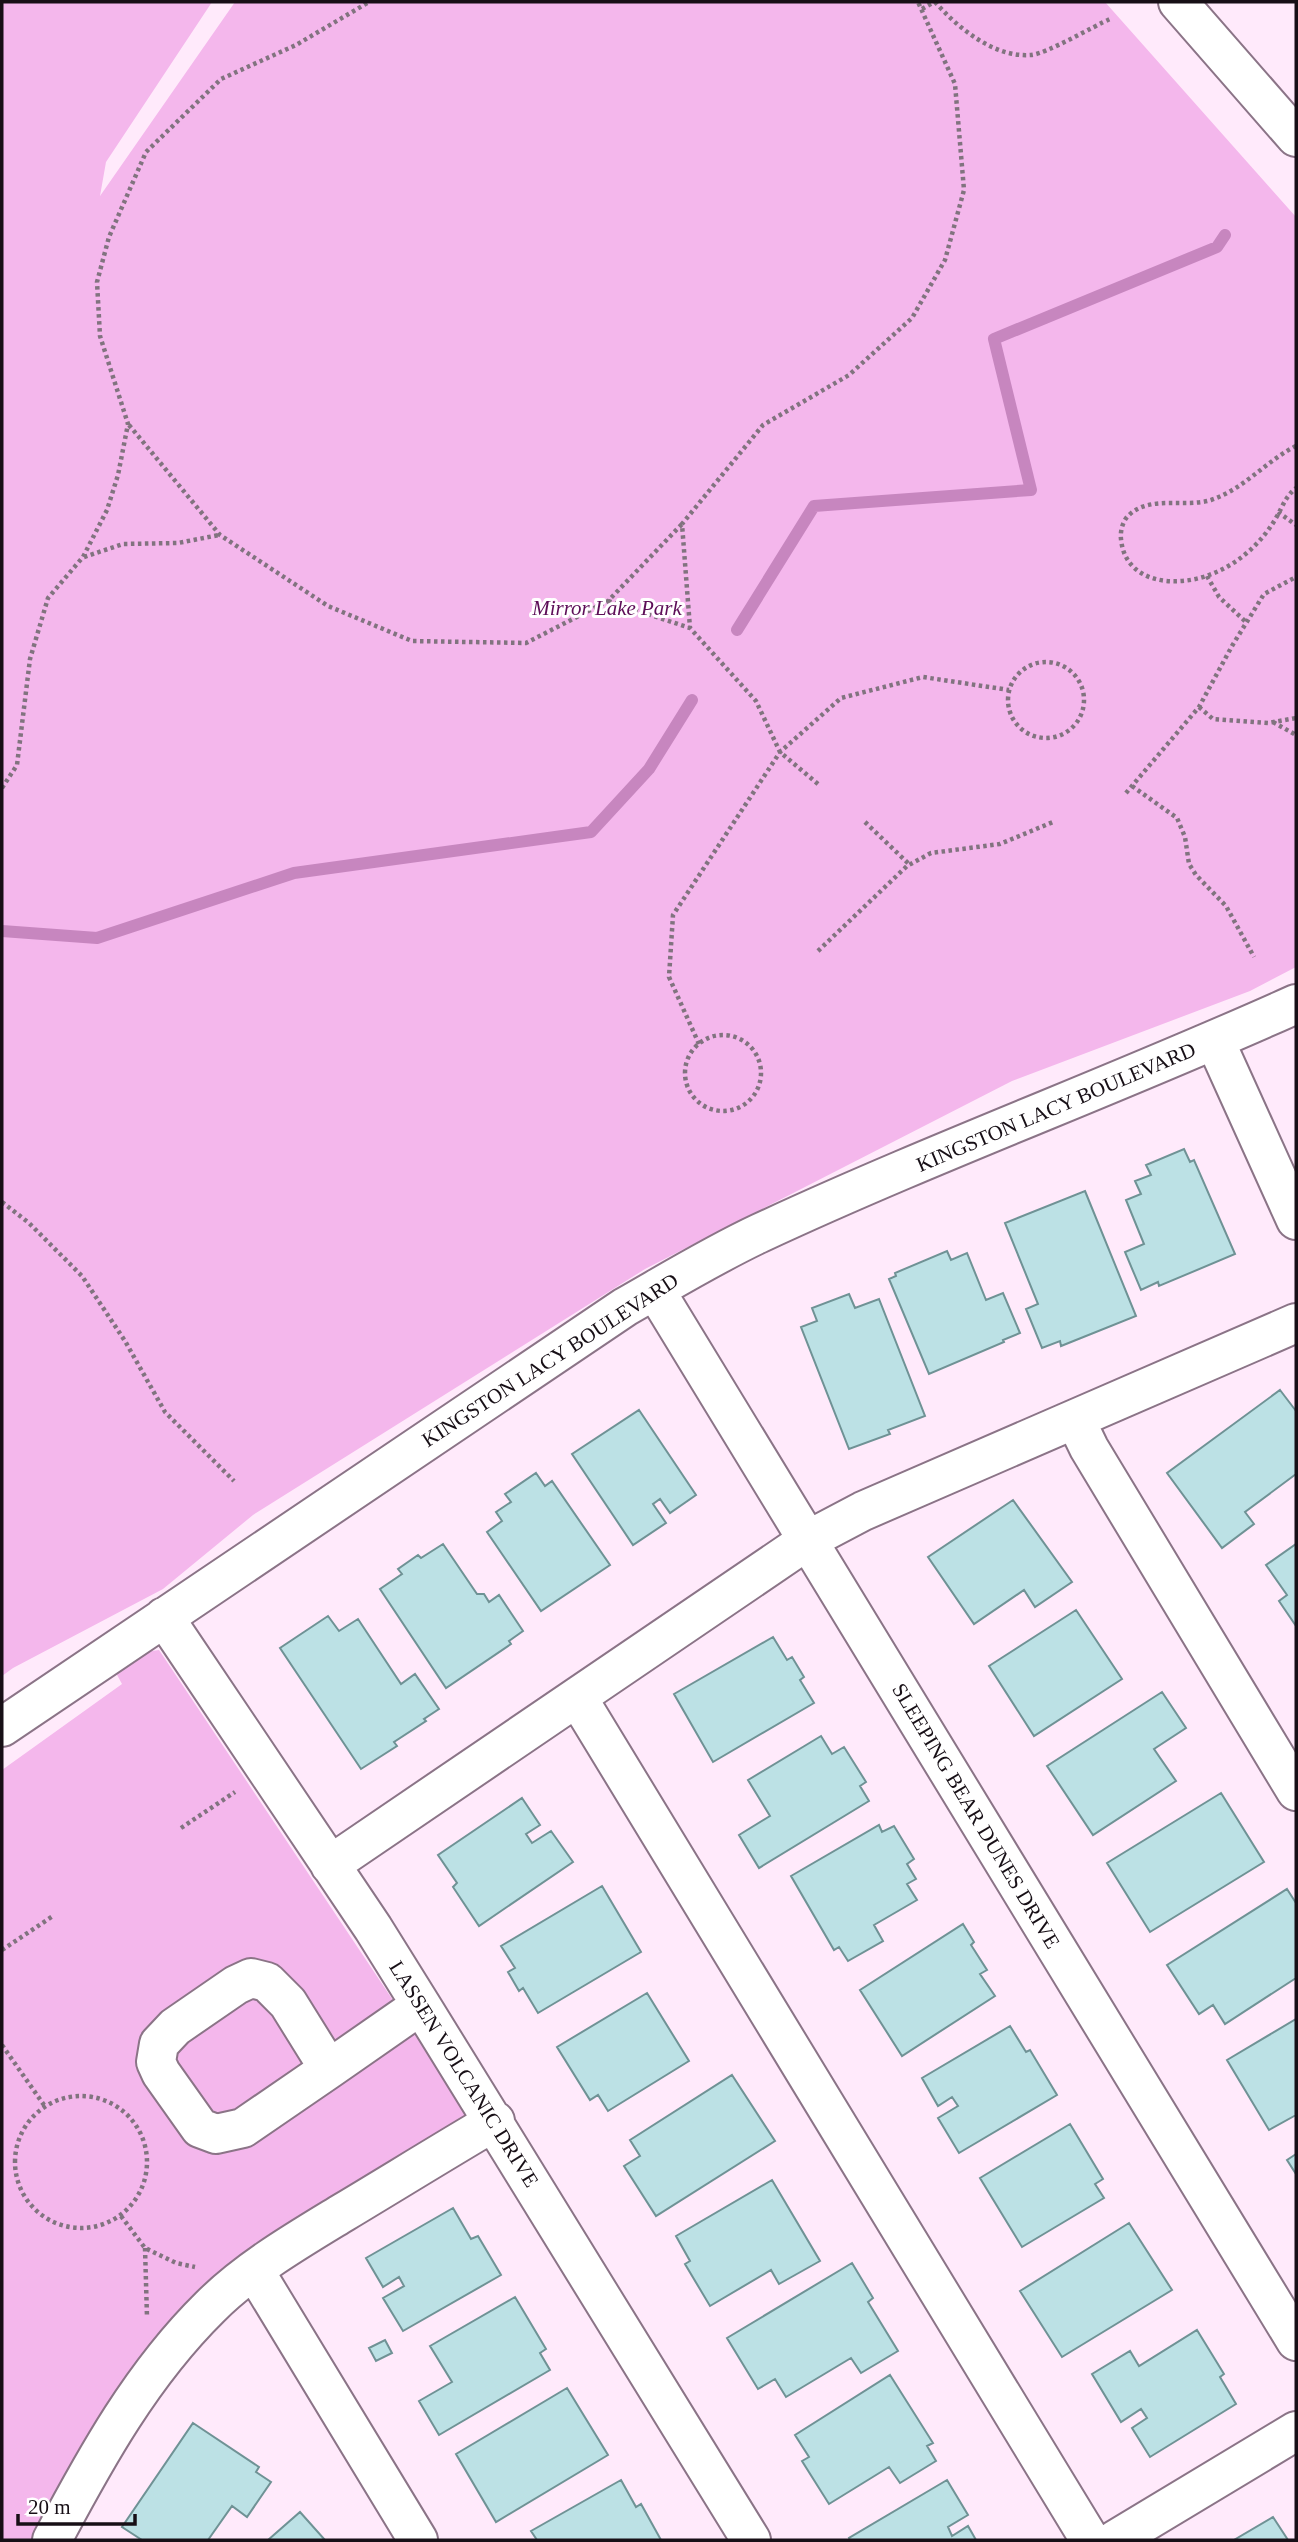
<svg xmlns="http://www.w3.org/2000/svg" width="1298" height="2542" font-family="Georgia,serif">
	<rect width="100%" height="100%" fill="#ffeafb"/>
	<path fill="#f4b7ec" d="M 2,2 L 212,2 L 106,162 L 100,196 L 235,2 L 1105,2 L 1296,217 L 1296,967 L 1250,991 L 1012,1081 L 645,1269 L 253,1515 L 163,1589 L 13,1668 L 2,1676 Z
		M 159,1650 L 473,2120 L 265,2247 L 41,2540 L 2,2540 L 2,1770 L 122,1684 L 116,1673 L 145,1652 Z"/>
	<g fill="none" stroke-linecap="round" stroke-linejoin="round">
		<path stroke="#c786bf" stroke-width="12" d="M 737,630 L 814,506 L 1031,490 L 994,339 L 1217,247 L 1225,235
			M 2,931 L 97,938 L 294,873 L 591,832 L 649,769 L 692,700"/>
	</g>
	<path fill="#bce1e5" stroke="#6f9295" stroke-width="2" d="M 1184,1149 L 1190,1162 L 1194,1160 L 1235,1254 L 1159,1286 L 1158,1282 L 1141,1290 L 1125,1252 L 1144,1244 L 1126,1200 L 1141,1194 L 1135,1181 L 1151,1175 L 1146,1165 Z
		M 1085,1191 L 1136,1316 L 1061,1346 L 1060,1341 L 1042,1348 L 1026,1309 L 1038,1304 L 1005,1223 Z
		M 947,1251 L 951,1260 L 967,1253 L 986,1300 L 1003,1293 L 1020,1333 L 1003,1340 L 1004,1342 L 929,1374 L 889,1279 L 896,1276 L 895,1273 Z
		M 849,1294 L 855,1308 L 879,1299 L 925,1416 L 888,1430 L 890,1434 L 849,1449 L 801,1327 L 817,1321 L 812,1308 Z
		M 1280,1390 L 1296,1411 L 1296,1474 L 1245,1512 L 1254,1524 L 1222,1548 L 1167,1473 Z
		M 639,1410 L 696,1495 L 670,1513 L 660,1499 L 653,1504 L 666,1523 L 633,1545 L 572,1454 Z
		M 536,1473 L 545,1486 L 552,1481 L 610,1565 L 541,1611 L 487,1532 L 502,1521 L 496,1512 L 511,1502 L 505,1494 Z
		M 1013,1500 L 1072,1582 L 1035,1607 L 1024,1590 L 974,1624 L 928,1557 Z
		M 443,1544 L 477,1594 L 484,1594 L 489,1602 L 499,1595 L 523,1631 L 509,1641 L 511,1644 L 446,1688 L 380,1589 L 402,1574 L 398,1569 L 418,1555 L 421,1558 Z
		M 1296,1544 L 1296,1626 L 1279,1601 L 1287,1595 L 1266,1565 Z
		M 1076,1610 L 1122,1679 L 1034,1736 L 989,1666 Z
		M 328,1616 L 339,1631 L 358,1619 L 401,1684 L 415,1674 L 439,1709 L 424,1719 L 426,1721 L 394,1742 L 397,1746 L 361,1769 L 280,1648 Z
		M 773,1637 L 787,1660 L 792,1657 L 804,1677 L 800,1680 L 814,1703 L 713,1762 L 674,1694 Z
		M 1162,1692 L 1186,1728 L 1154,1749 L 1176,1781 L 1093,1835 L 1047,1766 Z
		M 821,1736 L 832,1754 L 844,1747 L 866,1782 L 860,1786 L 869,1801 L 759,1868 L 739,1835 L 770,1816 L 748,1780 Z
		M 1221,1793 L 1264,1862 L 1150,1932 L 1107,1863 Z
		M 522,1798 L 540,1825 L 526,1834 L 532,1843 L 551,1831 L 573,1862 L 479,1926 L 453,1887 L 457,1883 L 438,1855 Z
		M 879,1825 L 882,1832 L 894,1826 L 914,1859 L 907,1864 L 916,1879 L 907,1884 L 917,1900 L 874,1925 L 883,1941 L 848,1961 L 839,1947 L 834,1950 L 791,1876 Z
		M 602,1886 L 641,1952 L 538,2013 L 523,1988 L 519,1991 L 508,1972 L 515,1968 L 501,1946 Z
		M 1287,1889 L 1296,1903 L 1296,1978 L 1225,2024 L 1213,2005 L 1199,2014 L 1167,1965 Z
		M 963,1924 L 974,1942 L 971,1945 L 987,1970 L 980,1974 L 995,1996 L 902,2056 L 860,1990 Z
		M 647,1993 L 689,2061 L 608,2111 L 598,2095 L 590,2100 L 557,2047 Z
		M 1296,2019 L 1296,2115 L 1269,2130 L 1227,2060 Z
		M 1010,2026 L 1026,2052 L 1030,2050 L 1057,2095 L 959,2153 L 938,2118 L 958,2106 L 952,2097 L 938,2106 L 922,2078 Z
		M 732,2075 L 775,2141 L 656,2216 L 624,2166 L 640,2156 L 630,2140 Z
		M 1070,2124 L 1103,2179 L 1095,2184 L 1104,2198 L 1022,2247 L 980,2178 Z
		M 1296,2154 L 1296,2174 L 1287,2160 Z
		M 772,2180 L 820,2261 L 779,2284 L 771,2270 L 710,2306 L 685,2264 L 690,2261 L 676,2236 Z
		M 453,2208 L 471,2239 L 478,2236 L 501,2275 L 403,2331 L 383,2298 L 404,2286 L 399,2277 L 383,2287 L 366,2258 Z
		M 1129,2223 L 1172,2290 L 1062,2357 L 1020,2291 Z
		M 852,2263 L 873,2298 L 868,2302 L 898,2351 L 861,2373 L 851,2358 L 786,2397 L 775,2379 L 758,2389 L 727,2338 Z
		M 515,2297 L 546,2349 L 540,2353 L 550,2370 L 439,2435 L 419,2401 L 452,2382 L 430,2346 Z
		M 1197,2330 L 1224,2374 L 1220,2377 L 1236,2404 L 1150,2457 L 1132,2428 L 1147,2418 L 1141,2409 L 1121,2422 L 1092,2374 L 1130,2351 L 1139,2366 Z
		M 385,2340 L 392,2353 L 376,2361 L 369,2348 Z
		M 890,2375 L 933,2443 L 927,2446 L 936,2461 L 900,2483 L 889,2467 L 829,2504 L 802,2461 L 809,2457 L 795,2435 Z
		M 567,2388 L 608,2455 L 496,2522 L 456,2454 Z
		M 193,2423 L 259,2467 L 256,2472 L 271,2482 L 247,2517 L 232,2506 L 208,2540 L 142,2540 L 122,2527 Z
		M 621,2480 L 636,2507 L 641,2504 L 661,2540 L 537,2540 L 531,2531 Z
		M 947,2480 L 968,2515 L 948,2527 L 952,2536 L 968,2526 L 976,2540 L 850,2540 L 849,2538 Z
		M 300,2512 L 325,2540 L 268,2540 Z
		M 1273,2517 L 1288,2540 L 1234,2540 Z"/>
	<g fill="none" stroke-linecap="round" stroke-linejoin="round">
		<g stroke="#8b7487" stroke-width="42">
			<path id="minor" d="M 1178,2 L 1296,137
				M 1215,1041 L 1296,1220
				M 655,1290 L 1296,2341
				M 1075,1419 L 1089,1448 L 1296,1791
				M 164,1617 L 373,1928 L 421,2005 L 751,2540
				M 577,1697 L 1090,2540
				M 2,1727 L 625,1307 C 669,1282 713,1255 760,1233 C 936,1151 1119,1084 1296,1004
				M 330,1865 L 808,1540 L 863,1511 L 1296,1323
				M 329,2069 L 288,2003 L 267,1982 L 251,1978 L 236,1985 L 175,2027 L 159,2044 L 156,2062 L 161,2073 L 200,2128 L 216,2134 L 243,2128 L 329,2069 L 421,2005
				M 254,2270 L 418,2540
				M 52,2540 C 96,2457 142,2374 210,2307 C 248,2269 298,2240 344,2212 C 394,2182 444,2151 495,2121
				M 1115,2540 L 1296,2431"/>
		</g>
		<path stroke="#81737f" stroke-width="4.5" stroke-dasharray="3.5 3.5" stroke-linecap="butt" d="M 935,2 C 957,27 994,58 1031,55 C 1046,54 1094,26 1110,19
			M 922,9 L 934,2
			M 129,425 L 220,535 L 328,606 L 412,641 L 526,643 L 608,601 L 682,524
			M 1296,446 C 1266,461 1244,489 1211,500 C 1185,508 1150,495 1129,515 C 1123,520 1120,531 1121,539 C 1125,583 1174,588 1209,575 C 1237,565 1261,544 1276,518 C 1283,506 1285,497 1296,488
			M 1278,512 L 1296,525
			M 84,557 L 123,544 L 178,543 L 219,535
			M 1207,576 L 1219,597 L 1246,622
			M 608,601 L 690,628
			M1008 700a38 38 0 1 1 76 0a38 38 0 1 1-76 0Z
			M 1199,707 L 1213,719 L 1268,723 L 1296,718
			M 1273,722 L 1296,735
			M 818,784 L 780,752 L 756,701 L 690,628 L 682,524 L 763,425 L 849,375 L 912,318 L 945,260 L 964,190 L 955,84 L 918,2
			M 1132,786 L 1177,818 L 1185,837 L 1189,864 L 1196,875 L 1226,906 L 1254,957
			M 2,788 L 17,765 L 30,659 L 48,598 L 83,557 L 107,510 L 118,475 L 128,424 L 100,336 L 97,282 L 109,237 L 146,152 L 221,79 L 296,45 L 369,2
			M 1126,793 L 1199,707 L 1232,646 L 1264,594 L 1296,577
			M 865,822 L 910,865
			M 818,951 L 907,866 L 931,853 L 1000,844 L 1053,822
			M685 1073a38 38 0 1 1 76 0a38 38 0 1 1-76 0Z
			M 699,1044 L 669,977 L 673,915 L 780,752 L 841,698 L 923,677 L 1009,690
			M 2,1202 L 29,1223 L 82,1276 L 125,1341 L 165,1412 L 234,1481
			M 181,1828 L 235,1792
			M 2,1950 L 53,1916
			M 2,2045 L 44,2105
			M15 2162a66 66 0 1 1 132 0a66 66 0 1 1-132 0Z
			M 121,2216 L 145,2248 L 176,2263 L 195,2267
			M 145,2248 L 147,2317"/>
		<use href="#minor" stroke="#fff" stroke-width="38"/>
	</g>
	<g text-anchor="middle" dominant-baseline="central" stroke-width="6" stroke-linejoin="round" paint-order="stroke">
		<g font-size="21" font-style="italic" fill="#5d0e58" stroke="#fff">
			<text x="607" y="608">Mirror Lake Park</text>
		</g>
		<g font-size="21" fill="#170f16" stroke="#fff">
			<text transform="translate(1056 1107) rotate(-23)">KINGSTON LACY BOULEVARD</text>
			<text transform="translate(550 1360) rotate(-33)">KINGSTON LACY BOULEVARD</text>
			<text transform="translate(976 1816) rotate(59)">SLEEPING BEAR DUNES DRIVE</text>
			<text transform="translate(464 2074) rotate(58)">LASSEN VOLCANIC DRIVE</text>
		</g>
	</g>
	<rect width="1298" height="2542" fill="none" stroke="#170f16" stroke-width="7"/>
	<path d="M18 2514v10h117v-10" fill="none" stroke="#170f16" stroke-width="3.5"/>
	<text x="28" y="2514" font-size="21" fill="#170f16" stroke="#ffffff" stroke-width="5" paint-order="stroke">20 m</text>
</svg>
